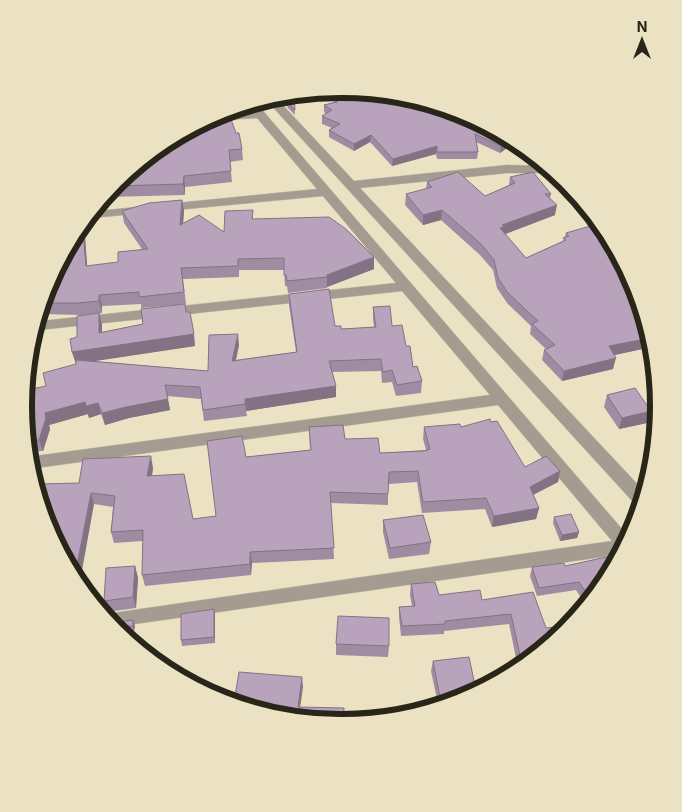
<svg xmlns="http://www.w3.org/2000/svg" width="682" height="812" font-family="Inter,sans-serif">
	<rect width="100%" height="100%" fill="#ebe2c3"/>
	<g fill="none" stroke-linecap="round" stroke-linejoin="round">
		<g stroke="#c8c0a4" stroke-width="1">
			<path id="street" d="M 279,101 L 354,181 L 507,165 L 542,166 L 552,173 L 507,173 L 360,188 L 642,489 L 639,504 L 634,503 L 269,103 Z
				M 258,105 L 628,536 L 616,555 L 114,627 L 106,614 L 612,541 L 498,405 L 36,468 L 35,456 L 490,395 L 402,291 L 39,330 L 41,321 L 396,283 L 323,196 L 92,218 L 97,211 L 317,189 L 257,118 L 208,121 L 218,114 L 252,111 L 248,107 Z"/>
		</g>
		<use href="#street" fill="#a59c91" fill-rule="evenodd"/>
	</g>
	<path fill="#9f8ca2" d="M 341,89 L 464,119 L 468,116 L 511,145 L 500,153 L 476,142 L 478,152 L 477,159 L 437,159 L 436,154 L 392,166 L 370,142 L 354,151 L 329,137 L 329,130 L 332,128 L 322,124 L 322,116 L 326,114 L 324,112 L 324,105 L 334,102 L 329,91 Z
		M 294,98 L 295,115 L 288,108 L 284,100 Z
		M 221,115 L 236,133 L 242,149 L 243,160 L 230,162 L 232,182 L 185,187 L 185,195 L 107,197 L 117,181 Z
		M 510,177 L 551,194 L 550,198 L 555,215 L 505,234 L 526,258 L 563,241 L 566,233 L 594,225 L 647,348 L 614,355 L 613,369 L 562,381 L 542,360 L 544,350 L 546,349 L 530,334 L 531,326 L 507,303 L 497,288 L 493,270 L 480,255 L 441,220 L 423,225 L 405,205 L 406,194 L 426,189 L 427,182 L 485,196 L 509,185 Z
		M 182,200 L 184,211 L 183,224 L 224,232 L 253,210 L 253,219 L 374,269 L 327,287 L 327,288 L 288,293 L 287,286 L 285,286 L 284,270 L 239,270 L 239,277 L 183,279 L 186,304 L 141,308 L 141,304 L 102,306 L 102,313 L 81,315 L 42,314 L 48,284 L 84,231 L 87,266 L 118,262 L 142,249 L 124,223 L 122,211 Z
		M 289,294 L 335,326 L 341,329 L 374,327 L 373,318 L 373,307 L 392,326 L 406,346 L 413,367 L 422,381 L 421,393 L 396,396 L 392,382 L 382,383 L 381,371 L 332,372 L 336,386 L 336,397 L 246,411 L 247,416 L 204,421 L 201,399 L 167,396 L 170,410 L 129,418 L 105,425 L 101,414 L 89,418 L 88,414 L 49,425 L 50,429 L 43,451 L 33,451 L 24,406 L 46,386 L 76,364 L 72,352 L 77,337 L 99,313 L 102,325 L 102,332 L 143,324 L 187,312 L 195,346 L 92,361 L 208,371 L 239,345 L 236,360 L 296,352 L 289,305 Z
		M 607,395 L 647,423 L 619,429 L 604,407 Z
		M 491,422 L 525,467 L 560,471 L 558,482 L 533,495 L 539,508 L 536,519 L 492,527 L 485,509 L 422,513 L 417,482 L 388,484 L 388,505 L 331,503 L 334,559 L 252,563 L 251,575 L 145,586 L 142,575 L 143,541 L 114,543 L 111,532 L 113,507 L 94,504 L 79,483 L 153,468 L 152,476 L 193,519 L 216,516 L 246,457 L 310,450 L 309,427 L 345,439 L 380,453 L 426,450 L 423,439 L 424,427 L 461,427 Z
		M 554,517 L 579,532 L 577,538 L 560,541 L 553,523 Z
		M 383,520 L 431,542 L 429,554 L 389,559 L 383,532 Z
		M 616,555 L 585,600 L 583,601 L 576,590 L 537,596 L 530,576 L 532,567 L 565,566 Z
		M 135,566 L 138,578 L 136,608 L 107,612 L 104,601 Z
		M 411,584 L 439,595 L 482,600 L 546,628 L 565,630 L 517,663 L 509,624 L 444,631 L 444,634 L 401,636 L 399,617 L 399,607 L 412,606 L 410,595 Z
		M 215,614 L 215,643 L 182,646 L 181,640 Z
		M 107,616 L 113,623 L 135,626 L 134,631 L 120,633 L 116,630 Z
		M 336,644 L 389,646 L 388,657 L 336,655 Z
		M 433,661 L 462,699 L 438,704 L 431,671 Z"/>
	<path fill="#827284" d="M 371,135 L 370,142 L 354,151 L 354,144 Z
		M 506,142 L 511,145 L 500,153 L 501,146 Z
		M 437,146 L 436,154 L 392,166 L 393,159 Z
		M 184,176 L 185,187 L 185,195 L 183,184 Z
		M 182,200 L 184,211 L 182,236 L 180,225 Z
		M 557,205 L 555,215 L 503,235 L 500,228 L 502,225 Z
		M 442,210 L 441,220 L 423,225 L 423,215 Z
		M 84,231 L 85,235 L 88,278 L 86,266 L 83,232 Z
		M 374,257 L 374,269 L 327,287 L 327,275 Z
		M 99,295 L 102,306 L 102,313 L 99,301 Z
		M 99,313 L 102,325 L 102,344 L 99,333 Z
		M 194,334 L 195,346 L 76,364 L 72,352 Z
		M 238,334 L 239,345 L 233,372 L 232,361 Z
		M 645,339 L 647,348 L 606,357 L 609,346 Z
		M 616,358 L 613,369 L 562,381 L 564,371 Z
		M 336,386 L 336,397 L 246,411 L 245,399 Z
		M 168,399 L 170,410 L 129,418 L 105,425 L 102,413 L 126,407 Z
		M 85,402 L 88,414 L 49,425 L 50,429 L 43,451 L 39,440 L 45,413 Z
		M 98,403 L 101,414 L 89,418 L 86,406 Z
		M 651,411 L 647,423 L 619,429 L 622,418 Z
		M 151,456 L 153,468 L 150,488 L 147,476 Z
		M 560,471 L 558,482 L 527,498 L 530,487 Z
		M 91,493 L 94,504 L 81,576 L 76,570 Z
		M 539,508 L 536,519 L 492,527 L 494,516 Z
		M 579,532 L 577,538 L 560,541 L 562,535 Z
		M 250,552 L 252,563 L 251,575 L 250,564 Z
		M 135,566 L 138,578 L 136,608 L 133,597 Z
		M 592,591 L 585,600 L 583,601 L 586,592 Z
		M 214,609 L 215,614 L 215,643 L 214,637 Z
		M 133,620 L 135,626 L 134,631 L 133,626 Z
		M 302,677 L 303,687 L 299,715 L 298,707 Z"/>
	<path fill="#b9a3bc" stroke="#827284" d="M 341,89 L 457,112 L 464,119 L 468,116 L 506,142 L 501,146 L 475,134 L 478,152 L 437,152 L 437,146 L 393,159 L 371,135 L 354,144 L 329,130 L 340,124 L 322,116 L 332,110 L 324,105 L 337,102 L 332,91 Z
		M 294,98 L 295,110 L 286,100 Z
		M 220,113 L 221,115 L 229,114 L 236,133 L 239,133 L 242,149 L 229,150 L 231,171 L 184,176 L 183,184 L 114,186 L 117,181 Z
		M 458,172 L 485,196 L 515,183 L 510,177 L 533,172 L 551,194 L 545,194 L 557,205 L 502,225 L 504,227 L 500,228 L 526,258 L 566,240 L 563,238 L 569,236 L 566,233 L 594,225 L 634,285 L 645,339 L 609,346 L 616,358 L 564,371 L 544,350 L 555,345 L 532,324 L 538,321 L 508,293 L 498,278 L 494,260 L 481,244 L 442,210 L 423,215 L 406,194 L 432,187 L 427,182 Z
		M 182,200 L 180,225 L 199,215 L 224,232 L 225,211 L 253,210 L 252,219 L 329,217 L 346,229 L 374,257 L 327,275 L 327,277 L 287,281 L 286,275 L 284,275 L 284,258 L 238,259 L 238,266 L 181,268 L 184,292 L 139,297 L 139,292 L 99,295 L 99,301 L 78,303 L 44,303 L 48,284 L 83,232 L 86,266 L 118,262 L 118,252 L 148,249 L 122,211 L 149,203 Z
		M 329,289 L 335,326 L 341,326 L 341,329 L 376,327 L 373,307 L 390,306 L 392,326 L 402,325 L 406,346 L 410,346 L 413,367 L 417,366 L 422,381 L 397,385 L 392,370 L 383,372 L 381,359 L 329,361 L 336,386 L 245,399 L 245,404 L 203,410 L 200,387 L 165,385 L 168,399 L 126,407 L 102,413 L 98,403 L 86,406 L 85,402 L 45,413 L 46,418 L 39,440 L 30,440 L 24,406 L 27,390 L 46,386 L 43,373 L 76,364 L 76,360 L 208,371 L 209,335 L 238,334 L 232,361 L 297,352 L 289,294 Z
		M 185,304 L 186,312 L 190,312 L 194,334 L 72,352 L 70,339 L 77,337 L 77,316 L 99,313 L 99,333 L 143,324 L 141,309 Z
		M 635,388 L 651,411 L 622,418 L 607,395 Z
		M 490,419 L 491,422 L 497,421 L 525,467 L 546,456 L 560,471 L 530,487 L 539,508 L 494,516 L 486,498 L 423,502 L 418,471 L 389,472 L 388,494 L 330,492 L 334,548 L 250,552 L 250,564 L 142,575 L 143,530 L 111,532 L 115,496 L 91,493 L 76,570 L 48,527 L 39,484 L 79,483 L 83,459 L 151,456 L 147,476 L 184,474 L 193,519 L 216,516 L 207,441 L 242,436 L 246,457 L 311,450 L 309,427 L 343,425 L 345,439 L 378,438 L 380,453 L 424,451 L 430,449 L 424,427 L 460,424 L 461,427 Z
		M 571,514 L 579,532 L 562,535 L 554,517 Z
		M 423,515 L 431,542 L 390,548 L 383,520 Z
		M 616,555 L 592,591 L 586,592 L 579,582 L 539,588 L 532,567 L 564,563 L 565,566 Z
		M 135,566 L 133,597 L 104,601 L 106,568 Z
		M 435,582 L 439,595 L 480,590 L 482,600 L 533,592 L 546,628 L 564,626 L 565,630 L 521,660 L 511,614 L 445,621 L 445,624 L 402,626 L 399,607 L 415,606 L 411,584 Z
		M 214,609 L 214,637 L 181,640 L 181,614 Z
		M 107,616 L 113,623 L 133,620 L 133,626 L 115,627 Z
		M 338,616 L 389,618 L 389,646 L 336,644 Z
		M 469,657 L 476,690 L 462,699 L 441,703 L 433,661 Z
		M 239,672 L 302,677 L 298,707 L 344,708 L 343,723 L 341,723 L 234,702 Z"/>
	<path d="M0 0H682V812H0ZM340 98H342A308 308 0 0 1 650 406V406A308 308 0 0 1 342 714H340A308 308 0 0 1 32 406V406A308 308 0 0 1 340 98Z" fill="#ebe2c3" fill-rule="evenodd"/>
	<path fill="none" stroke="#282519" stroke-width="6" d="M340 98H342A308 308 0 0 1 650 406V406A308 308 0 0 1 342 714H340A308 308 0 0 1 32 406V406A308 308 0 0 1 340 98Z"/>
	<g transform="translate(642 40)" stroke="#ebe2c3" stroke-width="4" paint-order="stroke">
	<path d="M0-4L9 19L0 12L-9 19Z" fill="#282519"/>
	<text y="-8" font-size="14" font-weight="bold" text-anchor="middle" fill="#282519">N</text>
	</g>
</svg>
